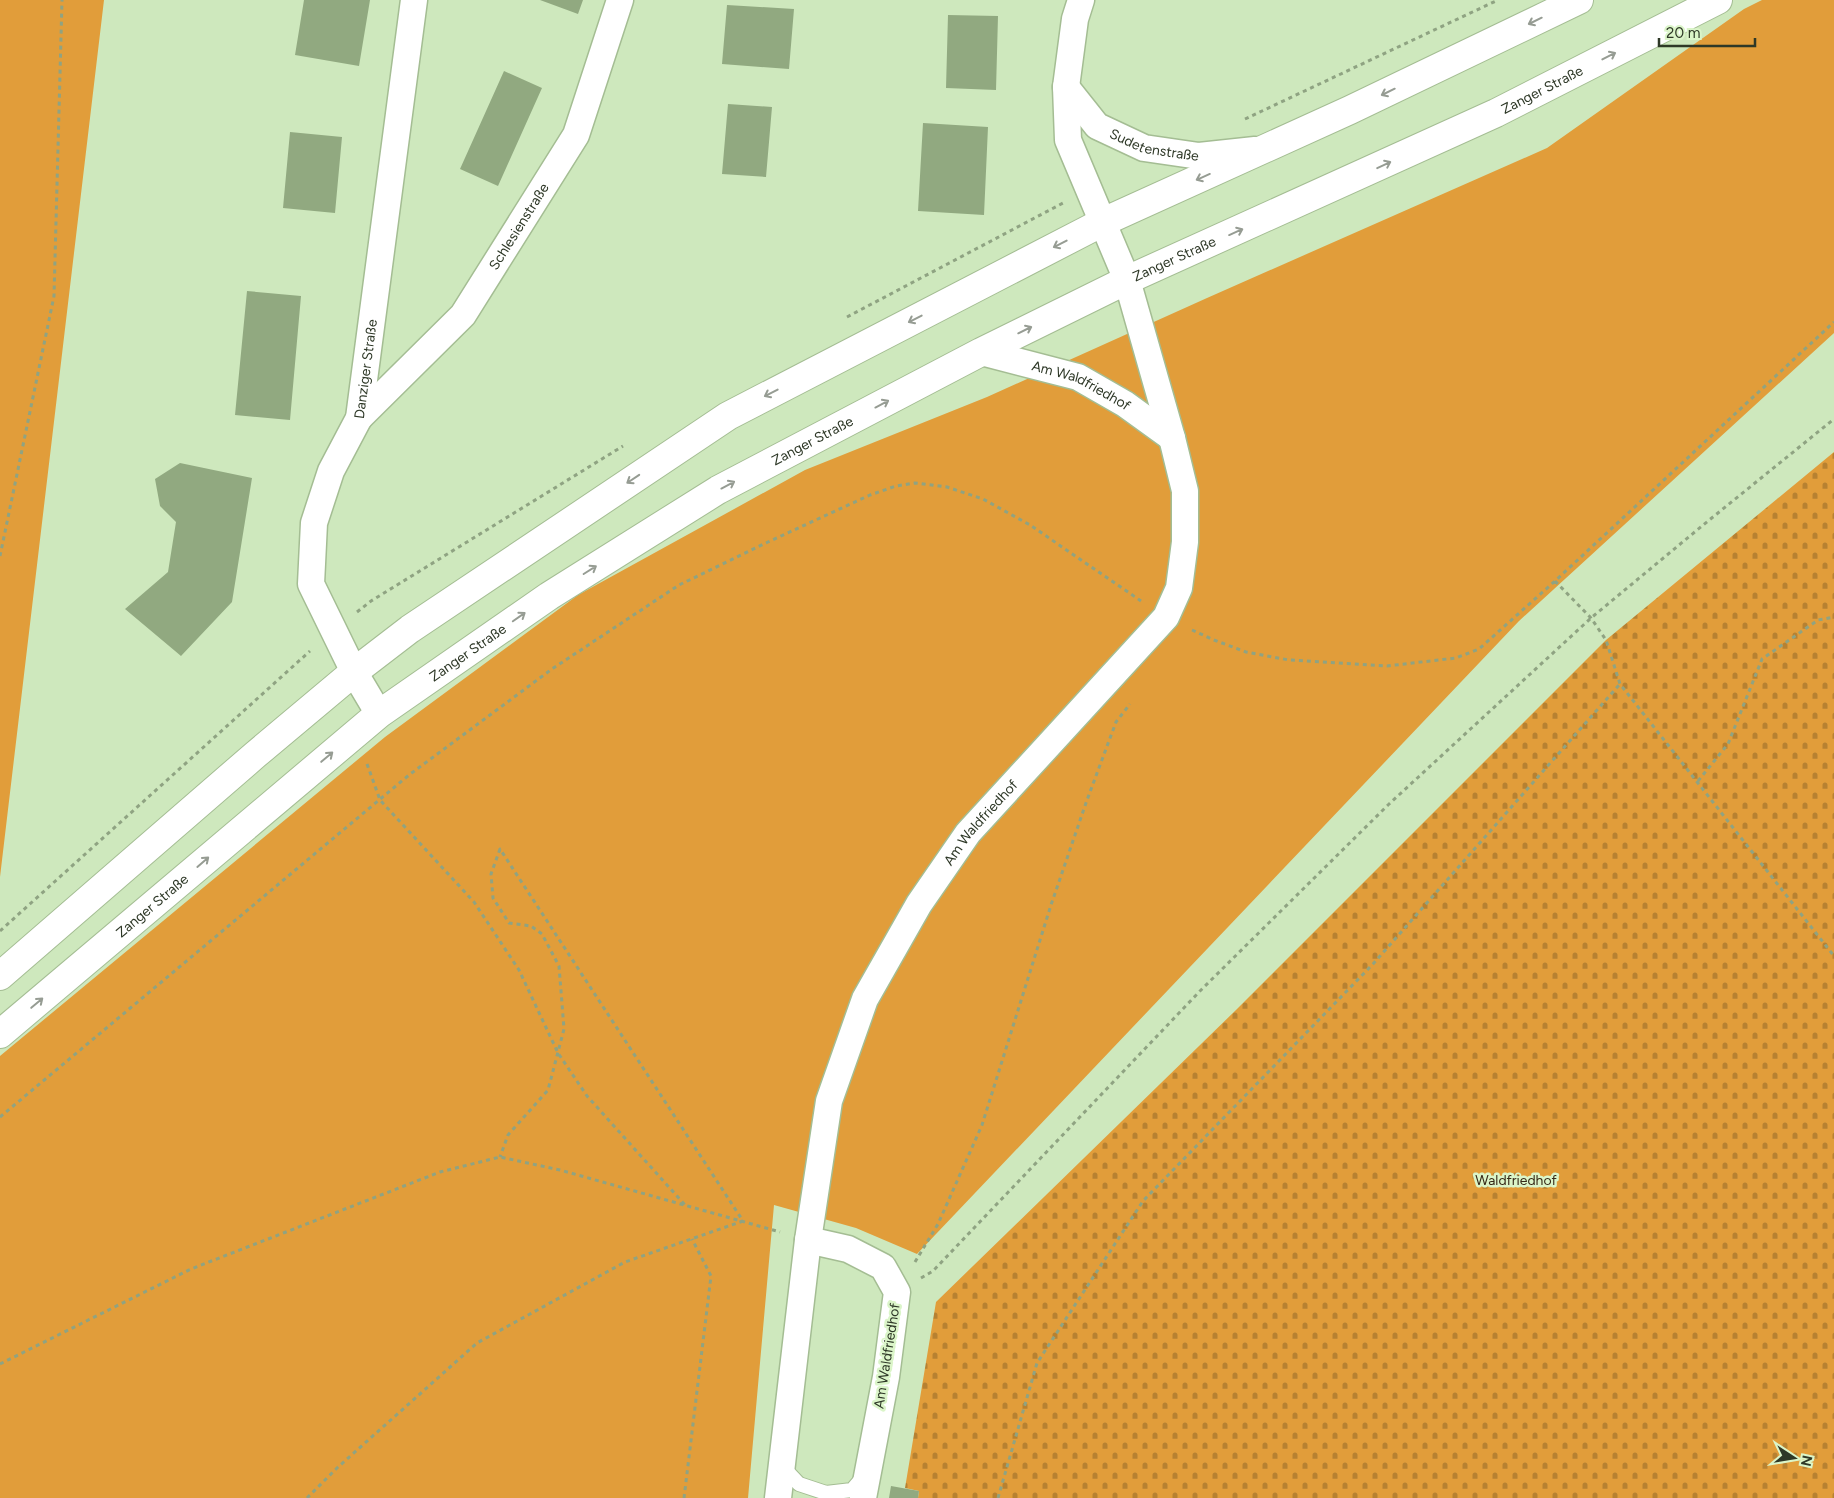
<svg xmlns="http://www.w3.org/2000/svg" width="1834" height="1498" font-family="Figtree,sans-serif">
	<defs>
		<pattern id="cemetery-stones" width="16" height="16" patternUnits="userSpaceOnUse" patternTransform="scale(1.25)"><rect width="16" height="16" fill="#e19d3a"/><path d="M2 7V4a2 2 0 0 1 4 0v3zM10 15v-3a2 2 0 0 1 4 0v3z" fill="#b78131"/></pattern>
	</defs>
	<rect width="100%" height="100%" fill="#cee8bd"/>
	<path fill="#e19d3a" d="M 0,0 L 104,0 L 0,877 Z
		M 1762,0 L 1834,0 L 1834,333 L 1519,621 L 917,1254 L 856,1228 L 774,1205 L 748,1498 L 0,1498 L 0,1056 L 385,737 L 578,595 L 805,470 L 987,397 L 1207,298 L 1547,148 L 1744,9 Z"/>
	<path fill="url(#cemetery-stones)" d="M 1834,452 L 1834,1498 L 918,1498 L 919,1491 L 905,1488 L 936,1302 L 1237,1009 L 1606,640 Z"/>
	<path fill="#91a980" d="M 304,0 L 370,0 L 359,66 L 295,55 Z
		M 540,0 L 583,0 L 578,14 Z
		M 727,5 L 794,9 L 789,69 L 722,64 Z
		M 948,15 L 998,16 L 996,90 L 946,88 Z
		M 504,71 L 542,88 L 498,186 L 460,169 Z
		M 728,104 L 772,107 L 766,177 L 722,174 Z
		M 923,123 L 988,127 L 984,215 L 918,211 Z
		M 290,132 L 342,137 L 335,213 L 283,208 Z
		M 247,291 L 301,296 L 290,420 L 235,415 Z
		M 180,463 L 252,478 L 232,602 L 181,656 L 125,609 L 168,572 L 176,522 L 160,506 L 155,479 Z
		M 891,1486 L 919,1491 L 918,1498 L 889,1498 Z"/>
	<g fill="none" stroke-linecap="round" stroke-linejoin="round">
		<g stroke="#a4bd93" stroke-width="16">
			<path id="lane" d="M 781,1465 L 799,1484 L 826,1493 L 852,1490 L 864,1476"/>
		</g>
		<g stroke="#a4bd93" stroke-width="29">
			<g id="street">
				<path id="s1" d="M 1066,87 L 1097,126 L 1144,148 L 1199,156 L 1255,150"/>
				<path id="s2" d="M 981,352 L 1078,377 L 1125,404 L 1172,438"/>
				<path id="s3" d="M 359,418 L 463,315 L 576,135 L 620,0"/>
				<path id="s4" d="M 379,714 L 354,672 L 311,584 L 314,523 L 331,471 L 359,418 L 414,0"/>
				<path d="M 808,1240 L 848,1249 L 883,1267 L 897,1292 L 886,1377 L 863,1498"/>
				<path id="s5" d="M 778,1498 L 808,1240 L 829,1101 L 865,999 L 919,904 L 968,833 L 1166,617 L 1179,588 L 1185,542 L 1185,491 L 1172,438 L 1127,280 L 1068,140 L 1066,87 L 1075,19 L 1081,0"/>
			</g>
		</g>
		<g stroke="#a4bd93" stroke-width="30">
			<g id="secondary">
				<path d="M 0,976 L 255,755 L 354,672 L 410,629 L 728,416 L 1103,222 L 1350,110 L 1579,0"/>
				<path id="s6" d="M 0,1034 L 379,714 L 549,596 L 718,490 L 981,352 L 1127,280 L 1496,113 L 1718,0"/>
			</g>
		</g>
		<path stroke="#8fa382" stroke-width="3" stroke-dasharray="4 4" stroke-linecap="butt" d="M 1245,119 L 1498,0
			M 847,317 L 1063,203
			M 0,556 L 54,296 L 62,0
			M 1555,581 L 1591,618 L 1606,640 L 1620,684 L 1834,956
			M 357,612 L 371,601 L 623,446
			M 1192,630 L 1214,640 L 1246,652 L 1289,660 L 1387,666 L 1456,658 L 1479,649 L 1555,581 L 1834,322
			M 367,764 L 380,800 L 474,902 L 519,970 L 558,1053 L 587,1096 L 685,1205
			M 1698,781 L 1728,744 L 1762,659 L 1818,620 L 1834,617
			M 0,931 L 310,651
			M 0,1117 L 409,775 L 552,669 L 679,585 L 768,542 L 870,495 L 896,486 L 915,483 L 947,487 L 983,499 L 1030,525 L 1141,601
			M 915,1262 L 938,1224 L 982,1125 L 1051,905 L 1087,800 L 1116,722 L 1130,704
			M 921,1278 L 933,1271 L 1200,991 L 1388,805 L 1591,618 L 1708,521 L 1834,419
			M 0,1364 L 191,1269 L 440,1172 L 500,1157 L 560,1170 L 780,1232
			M 307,1498 L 337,1468 L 477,1343 L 625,1262 L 743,1221 L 500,849 L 491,874 L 493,898 L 509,923 L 531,926 L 542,934 L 559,966 L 564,1029 L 548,1090 L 508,1135 L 500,1157
			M 684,1498 L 711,1276 L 692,1239
			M 998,1498 L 1037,1363 L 1143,1201 L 1373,964 L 1620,684"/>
		<use href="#lane" stroke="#fff" stroke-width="14"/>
		<use href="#street" stroke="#fff" stroke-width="26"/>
		<use href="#secondary" stroke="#fff" stroke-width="28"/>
	</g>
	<defs><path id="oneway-shaft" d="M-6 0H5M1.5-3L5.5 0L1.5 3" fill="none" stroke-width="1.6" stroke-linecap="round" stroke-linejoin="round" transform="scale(1.25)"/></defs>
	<g stroke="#969c93">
		<use href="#oneway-shaft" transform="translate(1535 21) rotate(154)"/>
		<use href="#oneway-shaft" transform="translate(1609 56) rotate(-27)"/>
		<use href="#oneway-shaft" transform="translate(1388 92) rotate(154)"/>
		<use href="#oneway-shaft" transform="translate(1384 165) rotate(-25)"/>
		<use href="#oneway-shaft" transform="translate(1203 177) rotate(156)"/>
		<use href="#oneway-shaft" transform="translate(1236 232) rotate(-24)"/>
		<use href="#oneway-shaft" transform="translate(1060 244) rotate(153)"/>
		<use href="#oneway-shaft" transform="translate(915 319) rotate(153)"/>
		<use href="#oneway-shaft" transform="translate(1025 330) rotate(-26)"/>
		<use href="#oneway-shaft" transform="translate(771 393) rotate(153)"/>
		<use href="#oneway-shaft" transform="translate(882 404) rotate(-28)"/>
		<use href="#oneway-shaft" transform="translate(633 479) rotate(146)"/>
		<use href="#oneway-shaft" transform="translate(728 485) rotate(-28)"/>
		<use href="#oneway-shaft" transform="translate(590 570) rotate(-32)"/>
		<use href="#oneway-shaft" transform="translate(519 617) rotate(-35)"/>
		<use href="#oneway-shaft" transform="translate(327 757) rotate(-40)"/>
		<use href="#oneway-shaft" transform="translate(203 862) rotate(-41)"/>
		<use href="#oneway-shaft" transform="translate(37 1003) rotate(-40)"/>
	</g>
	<g text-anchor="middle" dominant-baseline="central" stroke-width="5" stroke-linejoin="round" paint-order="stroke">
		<g font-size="14" fill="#2e3827" stroke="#dbf5c9">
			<text stroke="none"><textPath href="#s6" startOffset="1819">Zanger Straße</textPath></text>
			<text stroke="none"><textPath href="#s1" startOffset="111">Sudetenstraße</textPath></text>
			<text stroke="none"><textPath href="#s3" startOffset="251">Schlesienstraße</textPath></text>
			<text stroke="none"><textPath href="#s6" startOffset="1414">Zanger Straße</textPath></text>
			<text stroke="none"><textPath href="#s4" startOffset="372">Danziger Straße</textPath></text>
			<text stroke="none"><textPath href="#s2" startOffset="106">Am Waldfriedhof</textPath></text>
			<text stroke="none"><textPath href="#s6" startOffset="1009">Zanger Straße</textPath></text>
			<text stroke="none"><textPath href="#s6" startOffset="604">Zanger Straße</textPath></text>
			<text stroke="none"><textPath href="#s5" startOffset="720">Am Waldfriedhof</textPath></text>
			<text stroke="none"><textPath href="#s6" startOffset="199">Zanger Straße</textPath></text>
			<text transform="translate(887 1356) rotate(-81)">Am Waldfriedhof</text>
		</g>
		<g font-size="14" fill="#372918" stroke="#dbf5c9">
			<text x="1516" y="1180">Waldfriedhof</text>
		</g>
	</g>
	<g transform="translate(1794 1458) rotate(102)" stroke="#dbf5c9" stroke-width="4" paint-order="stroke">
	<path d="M0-4L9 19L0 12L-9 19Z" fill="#2e3827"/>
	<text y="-8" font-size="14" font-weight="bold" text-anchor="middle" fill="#2e3827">N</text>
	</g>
	<path d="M1659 38v8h96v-8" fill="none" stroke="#2e3827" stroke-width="2.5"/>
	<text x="1666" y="38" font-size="15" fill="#2e3827" stroke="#dbf5c9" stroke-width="4" paint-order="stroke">20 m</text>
</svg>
